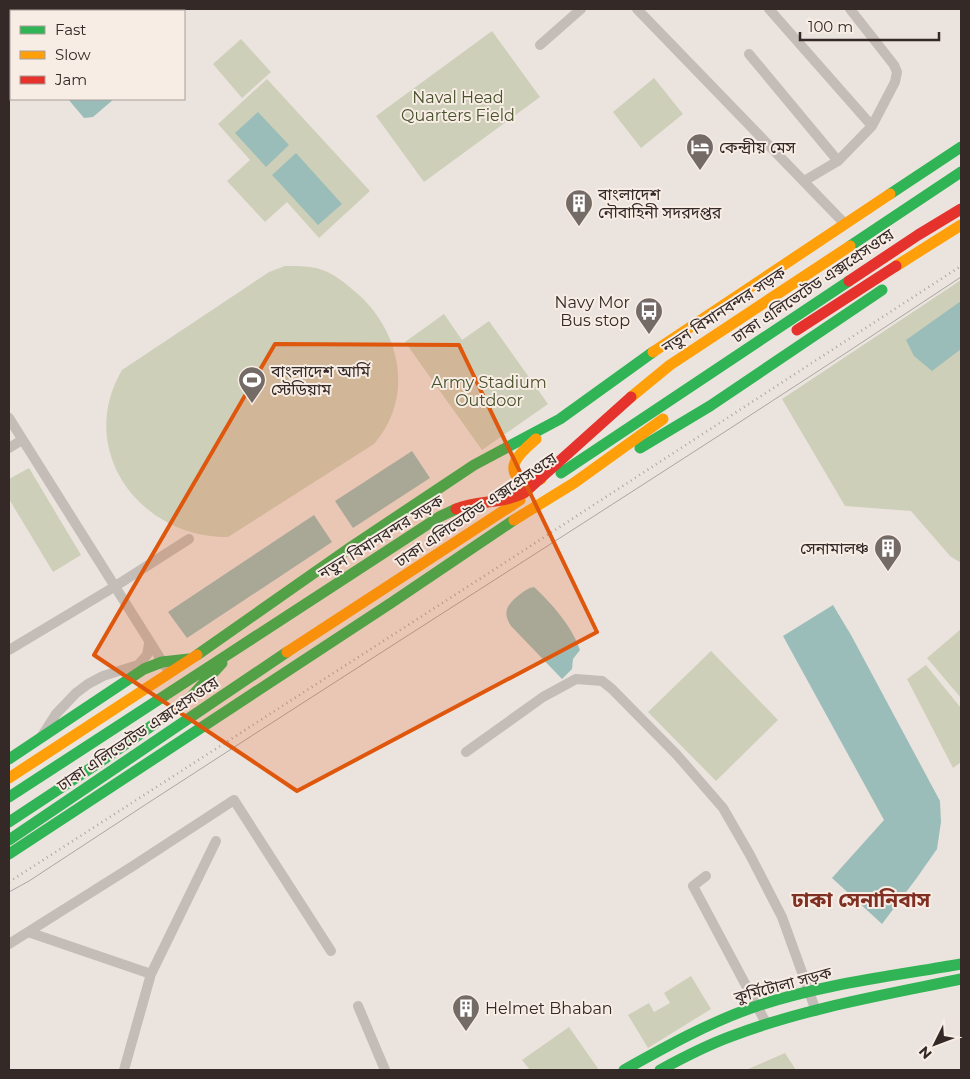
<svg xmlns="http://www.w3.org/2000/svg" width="970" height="1079" font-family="Montserrat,'Noto Sans Bengali',sans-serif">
	<rect width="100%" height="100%" fill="#ebe4de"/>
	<path fill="#cecfb9" d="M 492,31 L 540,97 L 424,182 L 376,116 Z
		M 241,39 L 271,72 L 242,98 L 213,64 Z
		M 654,78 L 683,114 L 641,148 L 613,112 Z
		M 267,79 L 370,191 L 319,238 L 287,202 L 265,222 L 227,181 L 250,160 L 218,124 Z
		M 285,266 C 296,266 305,266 316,268 C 329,271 342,280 352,289 C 400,327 416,396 374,444 L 228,537 C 140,538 75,450 122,370 L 269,272 Z
		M 961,280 L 961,563 L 950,556 L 911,511 L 845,506 L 782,399 Z
		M 444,314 L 462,340 L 489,321 L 548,404 L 482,450 L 405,342 Z
		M 29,468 L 81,555 L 53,572 L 9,499 L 9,479 Z
		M 961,629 L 961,698 L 927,658 Z
		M 711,651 L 778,720 L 716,781 L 648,712 Z
		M 926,665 L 961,708 L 961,762 L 953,768 L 907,679 Z
		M 691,976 L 711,1009 L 648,1048 L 628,1015 L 649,1003 L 654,1012 L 670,1003 L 664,993 Z
		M 569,1027 L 599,1070 L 530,1070 L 522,1060 Z
		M 785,1053 L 796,1070 L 746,1070 Z"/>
	<path fill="#9bbdb9" d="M 68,99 L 114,99 L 93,117 L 84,118 Z
		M 258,112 L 289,145 L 266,167 L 235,133 Z
		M 296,153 L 342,204 L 318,225 L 272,175 Z
		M 961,301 L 961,349 L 932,371 L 914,356 L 906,340 Z
		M 412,451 L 430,478 L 353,528 L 335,501 Z
		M 314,515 L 332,542 L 187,638 L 168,612 Z
		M 534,587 C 552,604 572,626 580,650 L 573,659 L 572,669 L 562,679 L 511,626 C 502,612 507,605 519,595 C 524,591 528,588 534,587 Z
		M 833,605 L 851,635 L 940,801 L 941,822 L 937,849 L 916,879 L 882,924 L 832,878 L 884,820 L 783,636 Z"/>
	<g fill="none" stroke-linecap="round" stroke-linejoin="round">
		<path stroke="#c4bcb7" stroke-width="10" d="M 120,9 L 122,11
			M 637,9 L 845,224
			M 769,9 L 872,126
			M 39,11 L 41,9
			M 540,45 L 581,9
			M 749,54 L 838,161
			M 804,181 L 838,161 L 872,126 L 895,82 L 897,72 L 894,65 L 850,9
			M 9,418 L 165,666
			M 9,448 L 22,440
			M 9,650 L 114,587 L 189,539
			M 42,736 L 56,714 L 76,693 L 88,684 L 103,676 L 138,665 L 147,655 L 149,644
			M 466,752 L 543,697 L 576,679 L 602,681 L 612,689 L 677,755 L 723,808 L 750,855 L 782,917 L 816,1011
			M 706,876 L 693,886 L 766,1023
			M 28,932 L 151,974
			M 9,944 L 133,866 L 234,800 L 331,951
			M 358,1006 L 385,1070
			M 124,1070 L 151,974 L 216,841"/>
		<path stroke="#30b455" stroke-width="11" d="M 890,194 L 961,147
			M 850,246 L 961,172
			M 640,448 L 710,406 L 882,290
			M 561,473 L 849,281
			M 197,655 L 351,547 L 474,465 L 560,419 L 653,352
			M 9,759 L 144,669 L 162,662 L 189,659
			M 9,797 C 152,703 296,611 439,517 L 456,509
			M 9,822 L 97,764 L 170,713 L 192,696 L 222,663
			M 9,840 L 287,652
			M 9,854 L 391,603 L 514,520
			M 624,1070 C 667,1046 710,1022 757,1006 C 823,984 893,976 961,964
			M 660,1070 C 684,1057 707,1045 732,1036 C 806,1008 884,995 961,979"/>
		<path stroke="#ff9f0a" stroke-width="11" d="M 896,266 L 961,225
			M 653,352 L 890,194
			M 631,397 L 670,365 L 850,246
			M 536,439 C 521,452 501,468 525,484 L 541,479
			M 514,520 L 574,483 L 663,419
			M 287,652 L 520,500
			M 9,778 L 197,655"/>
		<path stroke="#e5322d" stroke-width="11" d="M 849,281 L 918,235 L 961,209
			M 797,330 L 896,266
			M 456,509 C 478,500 503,504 524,493 L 631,397"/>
		<path stroke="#aba5a2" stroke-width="1" d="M 9,892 L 29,881 C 338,677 653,482 961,277"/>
		<path stroke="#aba5a2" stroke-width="2.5" stroke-dasharray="1 4" stroke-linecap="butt" d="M 9,882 L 492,571 L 961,266"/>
	</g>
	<path fill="#df570d" fill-opacity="0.2" stroke="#df570d" stroke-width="4" stroke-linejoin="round" d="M 275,344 L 459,345 L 597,632 L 297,791 L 94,655 Z"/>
	<defs>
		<g id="hotel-pin" transform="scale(1.4375)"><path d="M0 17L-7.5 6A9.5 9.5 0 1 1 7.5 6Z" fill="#746a66" stroke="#f8ede5"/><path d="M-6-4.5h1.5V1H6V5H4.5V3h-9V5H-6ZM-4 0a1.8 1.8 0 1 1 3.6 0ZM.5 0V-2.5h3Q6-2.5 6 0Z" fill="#fff"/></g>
		<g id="building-pin" transform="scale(1.4375)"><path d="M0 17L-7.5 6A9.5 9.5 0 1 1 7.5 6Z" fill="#746a66" stroke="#f8ede5"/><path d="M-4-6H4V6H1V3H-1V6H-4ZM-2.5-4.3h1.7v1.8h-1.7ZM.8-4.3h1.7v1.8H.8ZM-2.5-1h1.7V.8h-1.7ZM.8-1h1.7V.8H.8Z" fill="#fff"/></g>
		<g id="bus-pin" transform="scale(1.4375)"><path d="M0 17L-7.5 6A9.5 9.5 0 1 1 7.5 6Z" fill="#746a66" stroke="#f8ede5"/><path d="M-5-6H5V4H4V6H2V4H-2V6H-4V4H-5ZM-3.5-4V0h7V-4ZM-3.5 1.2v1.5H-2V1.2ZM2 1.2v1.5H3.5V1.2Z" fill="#fff"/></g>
		<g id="stadium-pin" transform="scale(1.4375)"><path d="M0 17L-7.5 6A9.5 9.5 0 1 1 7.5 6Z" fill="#746a66" stroke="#f8ede5"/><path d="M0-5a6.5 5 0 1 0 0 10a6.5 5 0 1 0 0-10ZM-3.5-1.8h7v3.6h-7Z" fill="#fff"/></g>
	</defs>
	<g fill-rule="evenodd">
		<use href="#hotel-pin" x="700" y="147"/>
		<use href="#building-pin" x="579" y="203"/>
		<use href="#bus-pin" x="649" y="311"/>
		<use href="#stadium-pin" x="252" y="380"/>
		<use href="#building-pin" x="888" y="548"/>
		<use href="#building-pin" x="466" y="1008"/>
	</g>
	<g text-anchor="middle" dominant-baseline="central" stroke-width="4" stroke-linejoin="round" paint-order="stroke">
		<g font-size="16" fill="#47512b" stroke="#f8ede5">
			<text x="458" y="97">Naval Head<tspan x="458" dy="18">Quarters Field</tspan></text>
			<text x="489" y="382">Army Stadium<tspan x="489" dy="18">Outdoor</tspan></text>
		</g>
		<g font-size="16" fill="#342926" stroke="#f8ede5" text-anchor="start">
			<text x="719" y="147">কেন্দ্রীয় মেস</text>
			<text x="598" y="194">বাংলাদেশ<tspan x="598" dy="18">নৌবাহিনী সদরদপ্তর</tspan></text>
			<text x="630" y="302" text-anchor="end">Navy Mor<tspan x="630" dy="18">Bus stop</tspan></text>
			<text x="271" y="371">বাংলাদেশ আর্মি<tspan x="271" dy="18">স্টেডিয়াম</tspan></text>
			<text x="869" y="548" text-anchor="end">সেনামালঞ্চ</text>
			<text x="485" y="1008">Helmet Bhaban</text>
		</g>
		<g font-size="16" fill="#342926" stroke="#f8ede5">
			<text transform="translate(813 286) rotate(-34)">ঢাকা এলিভেটেড এক্সপ্রেসওয়ে</text>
			<text transform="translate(724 310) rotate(-33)">নতুন বিমানবন্দর সড়ক</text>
			<text transform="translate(476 510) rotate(-34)">ঢাকা এলিভেটেড এক্সপ্রেসওয়ে</text>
			<text transform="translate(381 537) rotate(-32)">নতুন বিমানবন্দর সড়ক</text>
			<text transform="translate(138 734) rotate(-34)">ঢাকা এলিভেটেড এক্সপ্রেসওয়ে</text>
			<text transform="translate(783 985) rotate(-15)">কুর্মিটোলা সড়ক</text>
		</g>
		<g font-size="21" font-weight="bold" fill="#802f22" stroke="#f8ede5">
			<text x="861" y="899">ঢাকা সেনানিবাস</text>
		</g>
	</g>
	<rect width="970" height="1079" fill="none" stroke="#342926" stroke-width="20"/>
	<rect x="10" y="10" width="175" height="90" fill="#f8ede5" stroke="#aa9f99"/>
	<rect x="20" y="26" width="25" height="8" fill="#30b455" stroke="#aa9f99"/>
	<text x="55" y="35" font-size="15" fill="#342926">Fast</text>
	<rect x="20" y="51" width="25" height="8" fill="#ff9f0a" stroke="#aa9f99"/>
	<text x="55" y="60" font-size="15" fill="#342926">Slow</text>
	<rect x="20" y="76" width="25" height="8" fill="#e5322d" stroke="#aa9f99"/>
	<text x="55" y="85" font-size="15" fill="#342926">Jam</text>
	<g transform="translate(935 1044) rotate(228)" stroke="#f8ede5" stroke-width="4" paint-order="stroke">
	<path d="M0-4L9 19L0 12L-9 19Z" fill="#342926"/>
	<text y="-8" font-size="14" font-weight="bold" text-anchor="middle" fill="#342926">N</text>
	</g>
	<path d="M800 32v8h139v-8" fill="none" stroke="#342926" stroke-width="2.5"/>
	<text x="808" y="32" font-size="15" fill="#342926" stroke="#f8ede5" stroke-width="4" paint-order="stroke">100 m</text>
</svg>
